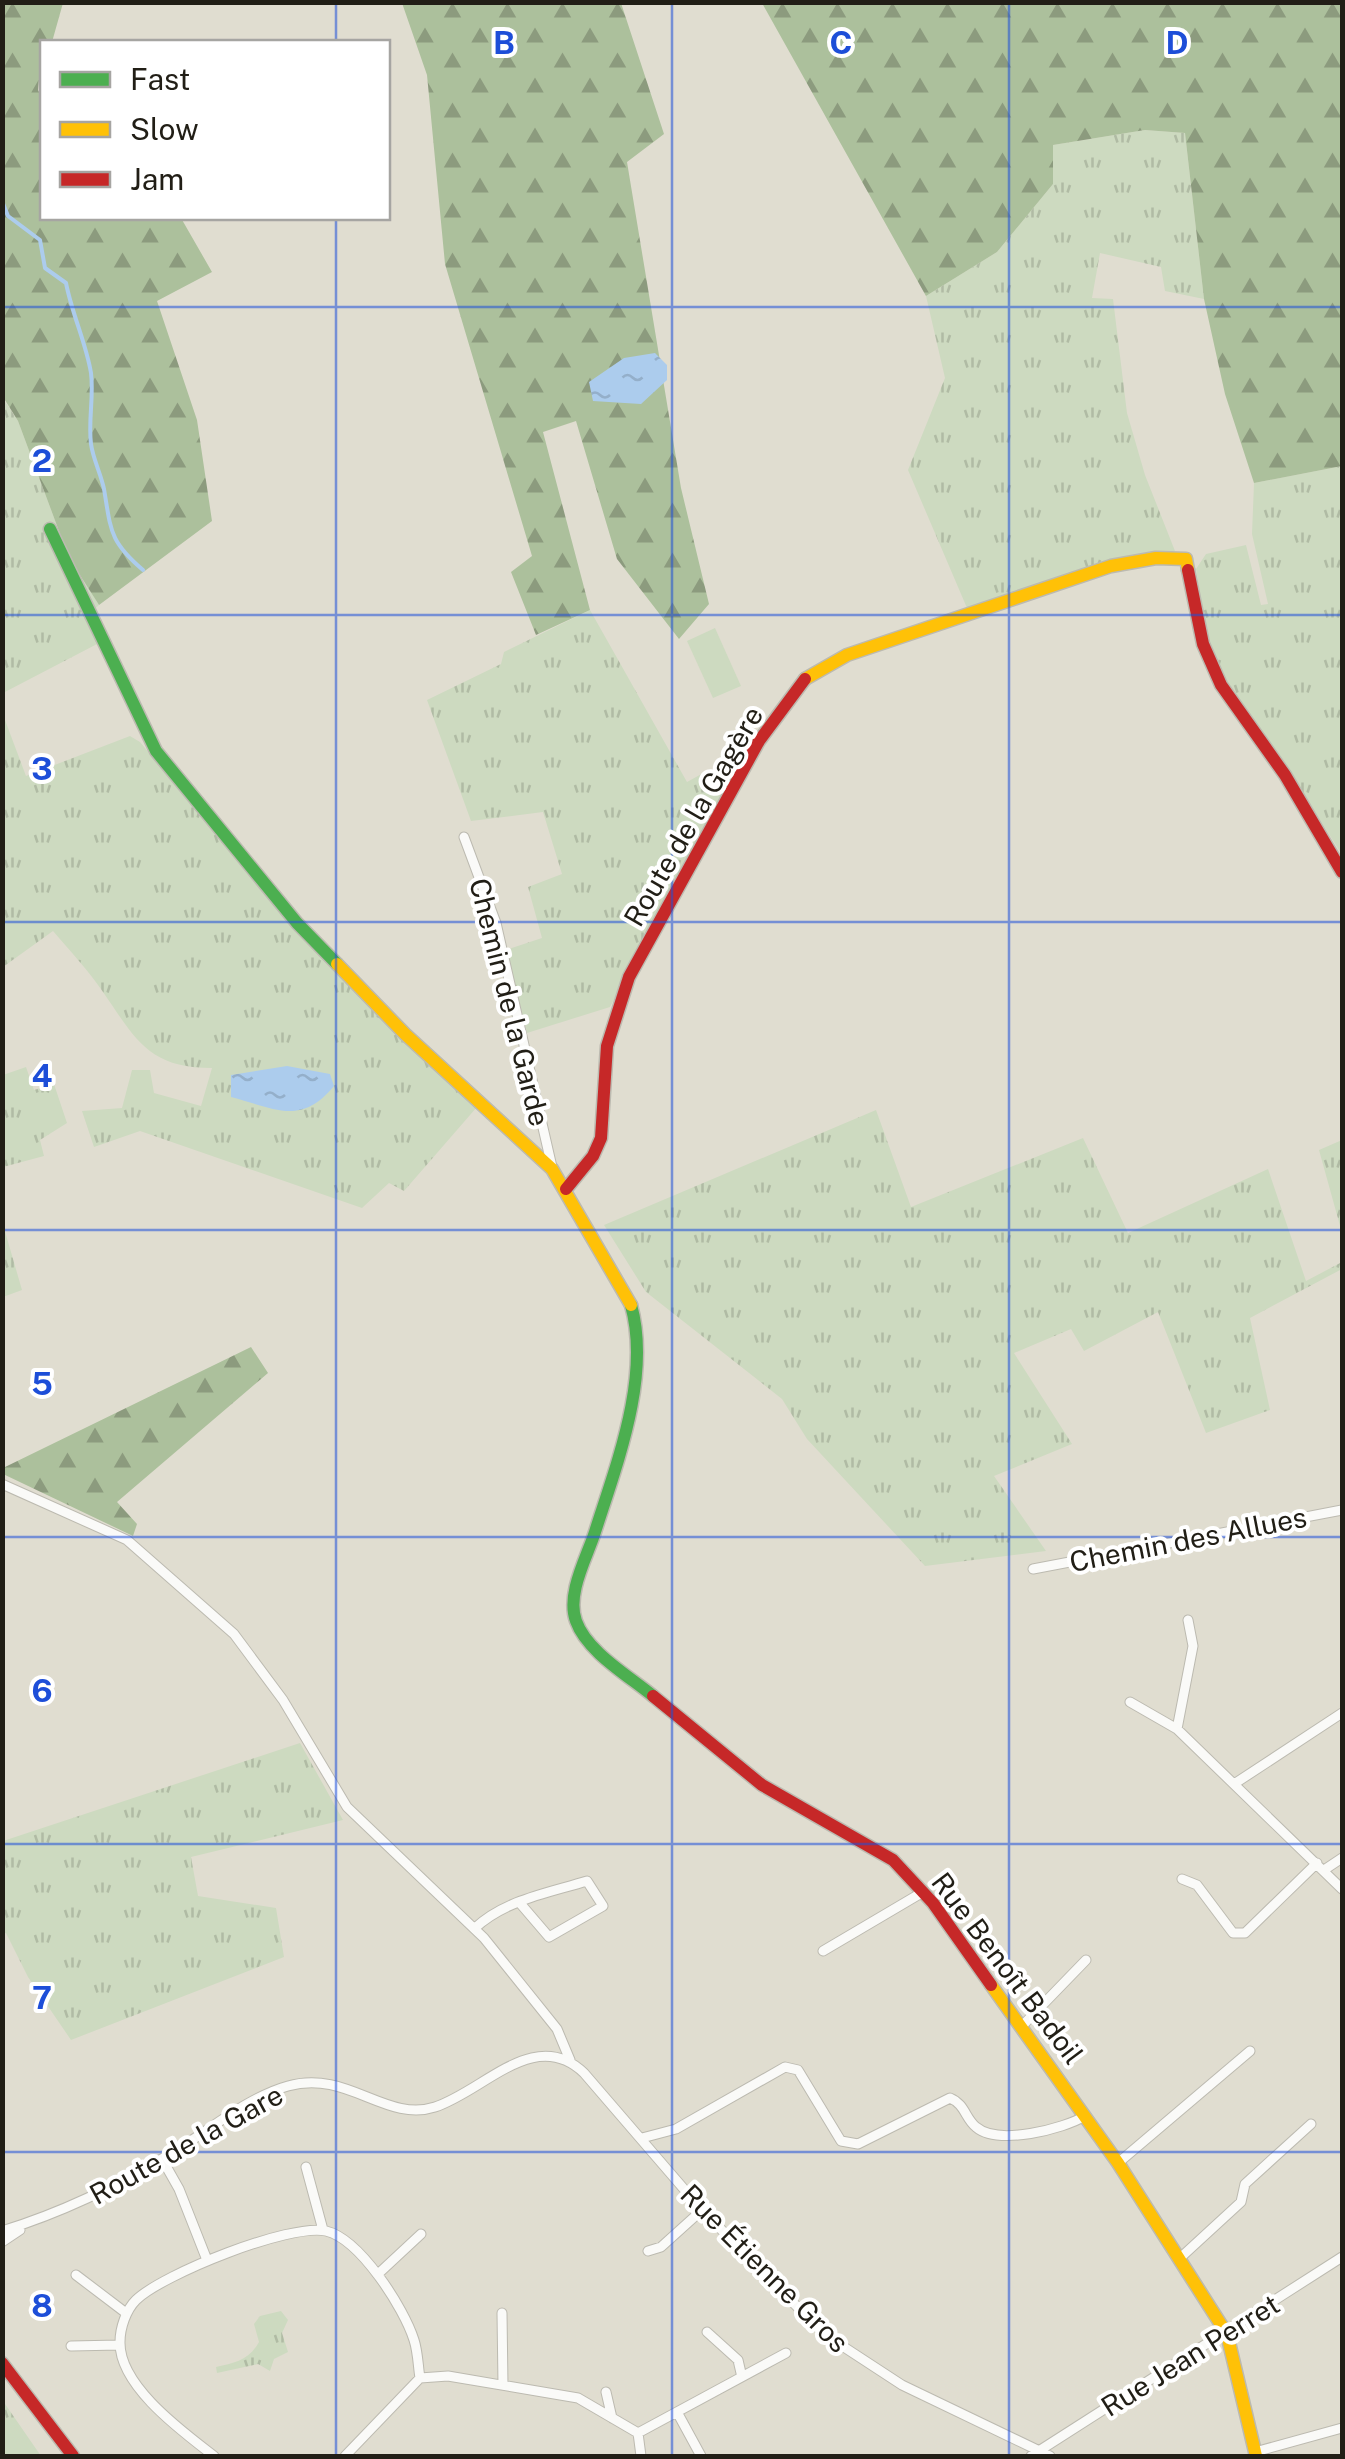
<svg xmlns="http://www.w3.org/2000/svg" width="1345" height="2459" font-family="'Public Sans',sans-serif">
	<defs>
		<pattern id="grass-tufts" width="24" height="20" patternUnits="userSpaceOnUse" patternTransform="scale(2.5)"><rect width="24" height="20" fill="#cddac0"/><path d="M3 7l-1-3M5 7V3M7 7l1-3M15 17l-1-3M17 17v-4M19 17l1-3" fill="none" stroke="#b0bba4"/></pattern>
		<pattern id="forest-firs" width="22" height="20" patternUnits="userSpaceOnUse" patternTransform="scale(2.5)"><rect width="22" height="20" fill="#acc09c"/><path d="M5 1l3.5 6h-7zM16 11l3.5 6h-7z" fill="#8c9b7e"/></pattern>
		<pattern id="water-ripples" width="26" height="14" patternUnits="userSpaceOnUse" patternTransform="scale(2.5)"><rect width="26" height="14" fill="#accced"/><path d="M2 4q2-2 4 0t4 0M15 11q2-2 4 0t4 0" fill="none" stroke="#94afca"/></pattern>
	</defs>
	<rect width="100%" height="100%" fill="#e0ddd0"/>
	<path fill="url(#grass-tufts)" d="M 1145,130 L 1185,133 L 1204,299 L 1165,291 L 1161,267 L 1100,253 L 1092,298 L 1113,299 L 1127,413 L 1145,475 L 1175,551 L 1112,561 L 967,608 L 908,470 L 945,378 L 926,296 L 997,252 L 1053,184 L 1053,145 Z
		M 2,397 L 18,421 L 69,558 L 99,605 L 87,616 L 99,643 L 3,693 Z
		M 1342,466 L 1342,855 L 1290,772 L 1224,681 L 1207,641 L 1196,569 L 1206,554 L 1246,545 L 1261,605 L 1268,604 L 1252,534 L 1254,483 Z
		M 590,610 L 687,782 L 707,771 L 725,791 L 610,1007 L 527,1033 L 506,950 L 542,938 L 528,887 L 562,874 L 543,812 L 471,821 L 427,700 L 501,664 L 504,652 Z
		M 2,712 L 26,776 L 130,736 L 140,742 L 294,925 L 477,1107 L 404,1191 L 389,1183 L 362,1208 L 140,1131 L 94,1147 L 82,1111 L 122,1108 L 132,1070 L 150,1070 L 154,1093 L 201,1106 L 212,1068 C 149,1068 136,1040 103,992 C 89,971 70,951 53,931 L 3,967 Z
		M 26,1067 L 34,1090 L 54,1084 L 67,1123 L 40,1140 L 44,1156 L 3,1167 L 3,1075 Z
		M 876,1110 L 911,1207 L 1083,1138 L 1128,1233 L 1268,1169 L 1306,1281 L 1342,1262 L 1342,1269 L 1250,1318 L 1270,1410 L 1206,1433 L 1158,1312 L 1084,1351 L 1071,1329 L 1014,1353 L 1072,1444 L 994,1476 L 1046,1551 L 925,1566 L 807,1439 L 782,1399 L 646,1292 L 604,1225 Z
		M 1342,1140 L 1342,1233 L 1319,1150 Z
		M 2,1221 L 22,1290 L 3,1297 L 3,1313 Z
		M 300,1743 L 343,1820 L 191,1857 L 198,1896 L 276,1908 L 284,1957 L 71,2040 L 28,1977 L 6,1933 L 3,1934 L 3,1841 Z
		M 281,2311 L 288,2320 L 282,2333 L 288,2352 L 274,2359 L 270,2371 L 258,2364 L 217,2373 L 216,2367 C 235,2363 249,2360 259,2342 L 254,2324 L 260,2316 Z
		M 2,2401 L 3,2401 L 41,2456 L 3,2456 Z"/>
	<path fill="url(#forest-firs)" d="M 3,3 L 63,3 L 52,42 L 42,42 L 38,90 L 42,98 L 42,218 L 181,218 L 212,272 L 157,301 L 197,420 L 212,521 L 99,605 L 69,558 L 18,421 L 3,397 Z
		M 402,3 L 621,3 L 664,134 L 627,162 L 681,488 L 709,604 L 679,639 L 617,559 L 576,421 L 543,432 L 590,610 L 536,635 L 511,572 L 532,556 L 445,264 L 427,75 Z
		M 762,3 L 1342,3 L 1342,466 L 1254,483 L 1225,394 L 1204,299 L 1185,133 L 1145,130 L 1053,145 L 1053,184 L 997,252 L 926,296 Z
		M 251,1347 L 268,1373 L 117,1502 L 137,1524 L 133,1536 L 3,1474 L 3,1468 Z"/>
	<path fill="#cddac0" d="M 715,628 L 741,686 L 713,698 L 687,641 Z"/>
	<path fill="url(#water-ripples)" d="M 655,353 L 667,365 L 667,380 L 641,404 L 593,401 L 589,382 L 624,358 Z
		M 287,1066 L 330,1074 L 334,1086 C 301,1126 276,1109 231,1097 L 231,1075 Z"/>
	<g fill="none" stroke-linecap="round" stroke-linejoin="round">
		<path stroke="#accced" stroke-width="4" d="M 2,201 L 8,216 L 40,240 L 45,268 L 66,283 C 72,314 86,343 91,373 C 94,397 88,421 91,444 C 93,459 101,474 104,489 C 111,530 109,541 143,570"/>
		<g stroke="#bcbab0" stroke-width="11">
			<path id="street" d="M 464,837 L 496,923 L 552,1167
				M 2,1484 L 127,1540 L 234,1634 L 283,1700 L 347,1807 L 484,1938 L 557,2029 L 570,2060
				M 1033,1569 L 1342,1510
				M 1130,1702 L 1177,1729 L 1342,1889
				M 1177,1729 L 1193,1646 L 1188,1620
				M 1234,1784 L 1342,1713
				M 1324,1870 L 1342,1858
				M 1182,1879 L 1197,1885 L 1233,1933 L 1245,1933 L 1317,1863
				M 475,1928 C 505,1900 548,1893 587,1881 L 603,1906 L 549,1937 L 519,1902
				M 823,1951 L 923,1892
				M 1023,2025 L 1086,1960
				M 642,2138 L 676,2129 L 785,2067 L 798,2070 L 841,2141 L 858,2144 L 950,2098 C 965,2104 965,2118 976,2127 C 998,2146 1063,2129 1085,2116
				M 162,2159 L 179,2189 L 207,2260
				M 1118,2163 L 1250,2051
				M 306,2167 L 323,2230
				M 2,2231 C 64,2212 121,2184 175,2151 C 210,2130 248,2097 288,2086 C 347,2069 386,2123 435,2107 C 484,2091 535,2026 584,2073 L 702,2210 L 824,2334 L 902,2385 L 1050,2456
				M 2,2242 L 20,2230
				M 648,2251 L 661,2247 L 702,2210
				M 1179,2259 L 1241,2202 L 1245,2184 L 1311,2124
				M 378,2274 L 421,2234
				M 76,2275 L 126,2313
				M 502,2313 L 503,2385
				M 707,2332 L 738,2360 L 741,2373
				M 71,2346 L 119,2345
				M 606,2392 L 612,2418
				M 677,2412 L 701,2456
				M 638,2433 L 786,2353
				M 1255,2452 L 1342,2428
				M 214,2456 C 183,2432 119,2386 120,2342 C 120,2328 126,2310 136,2300 C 163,2274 290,2223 326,2231 C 360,2239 404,2308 414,2340 C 418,2352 418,2366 420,2378
				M 345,2456 L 420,2378 L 448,2376 L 578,2398 L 638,2433 L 641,2456
				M 1031,2456 L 1342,2257"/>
		</g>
		<g stroke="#bcbab0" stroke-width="15">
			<path id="fast" d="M 50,529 L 156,751 L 297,923 L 337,964
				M 631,1305 C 651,1376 617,1463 595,1532 C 587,1557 566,1594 576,1621 C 587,1652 629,1676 653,1696"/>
		</g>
		<g stroke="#bcbab0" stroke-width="15">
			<path id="slow" d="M 805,679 L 847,655 L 1111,566 L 1156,558 L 1186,559 L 1188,570
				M 337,964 L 405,1034 L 552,1169 L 631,1305
				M 991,1985 L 1118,2163 L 1227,2334 L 1256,2456"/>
		</g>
		<g stroke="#bcbab0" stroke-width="15">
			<path id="jam" d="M 1188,570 L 1203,644 L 1221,685 L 1285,775 L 1342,872
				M 566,1189 L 593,1156 L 601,1138 L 607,1046 L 629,977 L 759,741 L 805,679
				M 653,1696 L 762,1785 L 893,1860 L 933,1903 L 991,1985
				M 2,2363 L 73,2456"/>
		</g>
		<use href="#street" stroke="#fafaf8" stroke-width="9"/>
		<use href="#fast" stroke="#4caf50" stroke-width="12"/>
		<use href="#slow" stroke="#ffc107" stroke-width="12"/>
		<use href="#jam" stroke="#c62828" stroke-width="12"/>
	</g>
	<path fill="none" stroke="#1d4ed8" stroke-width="2.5" stroke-opacity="0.55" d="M 336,2 L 336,42M 672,2 L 672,2456M 1009,2 L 1009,2456M 336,218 L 336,2456M 2,307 L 1342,307M 2,615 L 1342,615M 2,922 L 1342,922M 2,1230 L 1342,1230M 2,1537 L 1342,1537M 2,1844 L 1342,1844M 2,2152 L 1342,2152"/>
	<g text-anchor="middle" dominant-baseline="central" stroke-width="8" stroke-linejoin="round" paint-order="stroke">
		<g font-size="28" fill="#211e16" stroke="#fff">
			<text transform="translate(693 816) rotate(-60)">Route de la Gagère</text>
			<text transform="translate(510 1002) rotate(76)">Chemin de la Garde</text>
			<text transform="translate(1188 1539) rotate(-11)">Chemin des Allues</text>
			<text transform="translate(1008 1968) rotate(53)">Rue Benoît Badoil</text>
			<text transform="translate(186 2144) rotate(-29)">Route de la Gare</text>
			<text transform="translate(765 2268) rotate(45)">Rue Étienne Gros</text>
			<text transform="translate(1190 2355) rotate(-32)">Rue Jean Perret</text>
		</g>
	</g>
	<g font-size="32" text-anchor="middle" font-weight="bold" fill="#1d4ed8" stroke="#fff" stroke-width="8" stroke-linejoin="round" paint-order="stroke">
		<text x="504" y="54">B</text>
		<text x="841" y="54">C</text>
		<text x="1177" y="54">D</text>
		<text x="42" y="472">2</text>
		<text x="42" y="780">3</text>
		<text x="42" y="1087">4</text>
		<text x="42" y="1395">5</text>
		<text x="42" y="1702">6</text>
		<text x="42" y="2009">7</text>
		<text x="42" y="2317">8</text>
	</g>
	<rect width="1345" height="2459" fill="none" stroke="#211e16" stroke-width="10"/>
	<rect x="40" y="40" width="350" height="180" fill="#ffffff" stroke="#a6a5a2" stroke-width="2.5"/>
	<rect x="60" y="72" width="50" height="15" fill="#4caf50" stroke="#a6a5a2" stroke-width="2.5"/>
	<text x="130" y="90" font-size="30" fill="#211e16">Fast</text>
	<rect x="60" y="122" width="50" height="15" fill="#ffc107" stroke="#a6a5a2" stroke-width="2.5"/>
	<text x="130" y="140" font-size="30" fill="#211e16">Slow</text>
	<rect x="60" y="172" width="50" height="15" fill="#c62828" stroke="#a6a5a2" stroke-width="2.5"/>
	<text x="130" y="190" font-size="30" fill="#211e16">Jam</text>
</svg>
